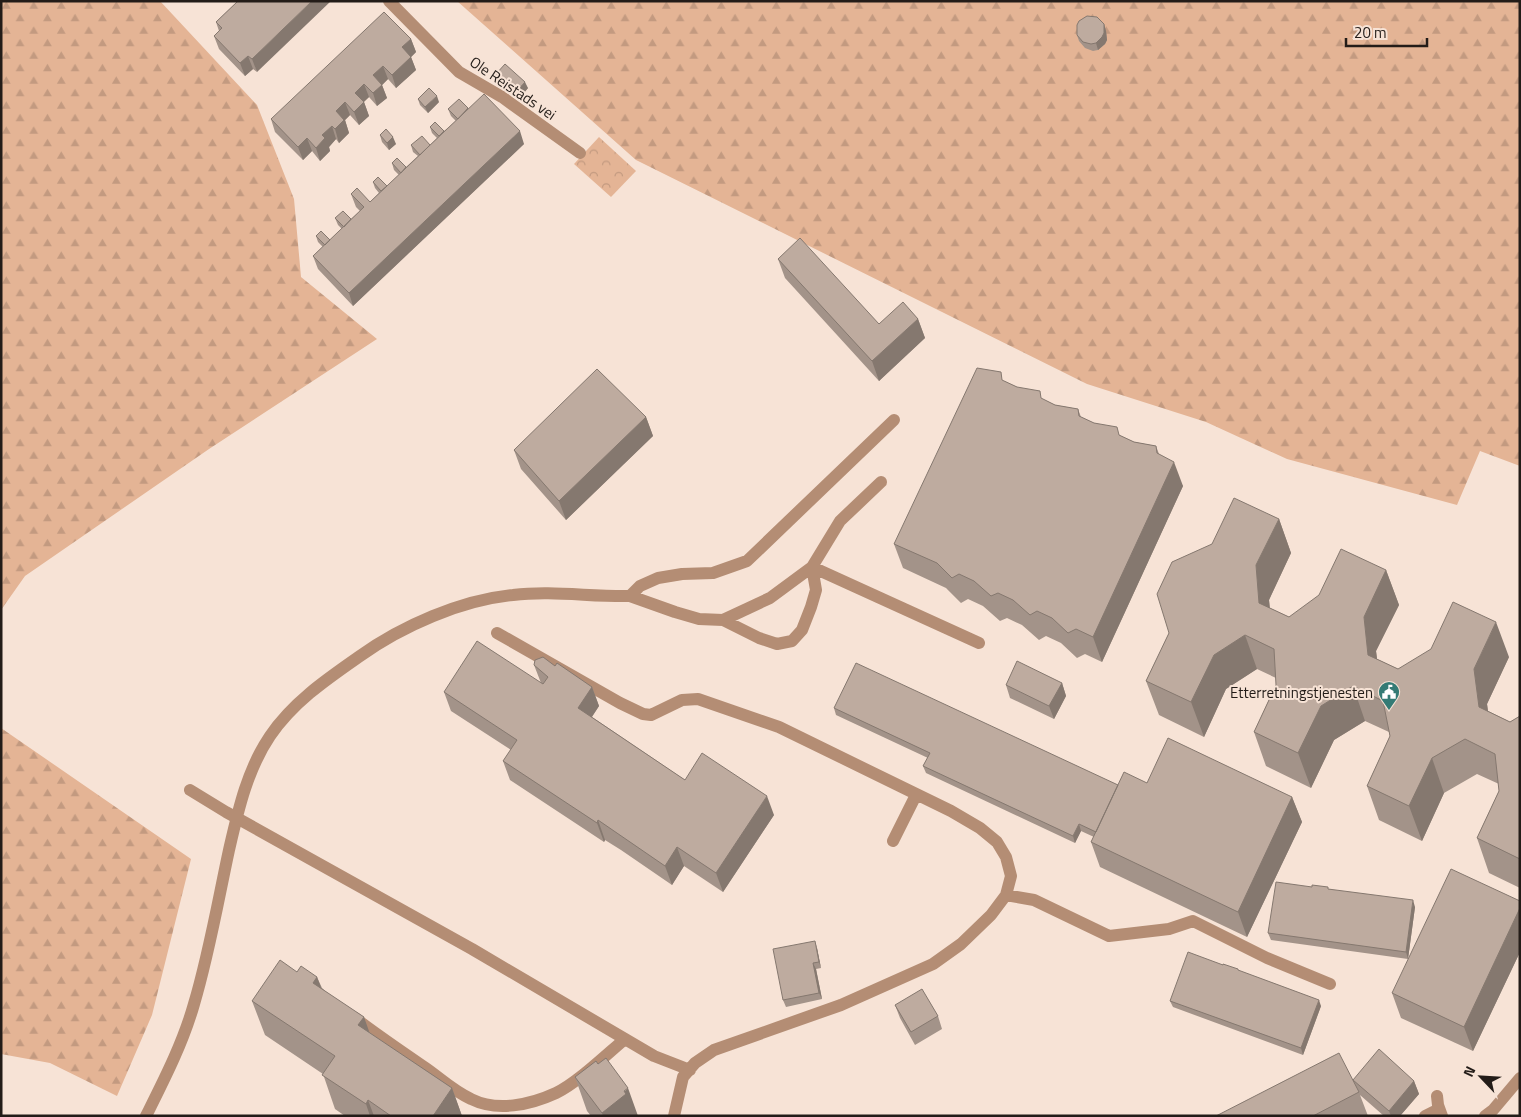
<svg xmlns="http://www.w3.org/2000/svg" width="1521" height="1117" font-family="'Titillium Web',sans-serif">
	<defs>
		<pattern id="forest-firs" width="22" height="20" patternUnits="userSpaceOnUse" patternTransform="scale(1.25)"><rect width="22" height="20" fill="#e4b495"/><path d="M5 1l3.5 6h-7zM16 11l3.5 6h-7z" fill="#c39a80"/></pattern>
		<pattern id="park-crowns" width="20" height="18" patternUnits="userSpaceOnUse" patternTransform="scale(1.25)"><rect width="20" height="18" fill="#e4b495"/><path d="M2 6a3 3 0 1 1 6 0M12 15a3 3 0 1 1 6 0" fill="none" stroke="#c39a80"/></pattern>
	</defs>
	<rect width="100%" height="100%" fill="#f7e3d6"/>
	<path fill="url(#forest-firs)" d="M 1,1 L 160,1 L 257,105 L 294,199 L 301,277 L 377,339 L 209,449 L 25,576 L 1,610 Z
		M 457,1 L 1520,1 L 1520,466 L 1480,451 L 1457,505 L 1287,459 L 1206,422 L 1087,384 L 636,160 Z
		M 1,728 L 191,859 L 152,1015 L 117,1096 L 50,1063 L 1,1054 Z"/>
	<path fill="url(#park-crowns)" d="M 599,137 L 636,171 L 611,197 L 574,164 Z"/>
	<g fill="none" stroke-linecap="round" stroke-linejoin="round">
		<path stroke="#b48d74" stroke-width="12" d="M 389,1 L 459,72 L 502,97 L 580,153
			M 630,596 L 675,612 L 699,619 L 723,620 L 770,598 L 812,567 L 979,643
			M 723,620 L 759,638 L 777,644 L 792,641 L 802,630 L 811,607 L 816,590 L 812,567 L 840,521 L 881,482
			M 497,633 L 620,703 L 643,714 L 651,715 L 682,700 L 698,699 L 779,727 L 951,811 L 980,828 L 997,842 L 1006,857 L 1011,876 L 1006,895 L 991,915 L 961,944 L 933,964 L 841,1005 L 714,1050 L 695,1063 L 683,1077 L 674,1116
			M 190,790 L 226,812 L 472,949 L 654,1056 L 690,1070
			M 893,841 L 916,795
			M 1006,895 L 1034,900 L 1109,936 L 1169,929 L 1193,921 L 1267,958 L 1330,984
			M 355,1018 C 377,1035 401,1051 424,1067 C 439,1077 453,1091 471,1099 C 497,1112 530,1105 556,1093 C 577,1083 606,1055 625,1039
			M 1437,1096 L 1438,1105 L 1442,1116
			M 146,1116 C 164,1080 183,1043 194,1004 C 209,954 218,901 229,850 C 238,811 247,770 270,736 C 293,702 327,679 360,656 C 402,626 461,600 513,595 C 552,590 591,597 630,596 L 640,586 L 658,578 L 682,574 L 713,573 L 747,561 L 894,420
			M 1425,1116 L 1439,1109
			M 1485,1116 L 1493,1110 L 1520,1078"/>
	</g>
	<path fill="#a39389" d="M 238,1 L 257,72 L 253,69 L 245,76 L 219,49 L 214,36 L 219,31 L 216,22 Z
		M 1104,24 L 1106,31 L 1107,40 L 1105,44 L 1098,50 L 1093,51 L 1085,48 L 1079,41 L 1077,35 Z
		M 411,39 L 416,52 L 411,57 L 416,70 L 396,88 L 388,79 L 382,85 L 387,98 L 377,106 L 369,97 L 364,102 L 369,116 L 359,125 L 350,115 L 345,120 L 349,133 L 339,143 L 336,139 L 329,147 L 330,151 L 320,161 L 312,151 L 303,160 L 275,132 L 271,119 Z
		M 496,74 L 528,88 L 519,99 L 498,81 Z
		M 418,99 L 439,102 L 428,113 L 420,105 Z
		M 468,108 L 524,144 L 353,306 L 318,269 L 313,256 L 323,247 L 318,242 L 316,236 L 330,240 L 342,229 L 338,225 L 335,218 L 351,219 L 360,211 L 356,207 L 351,194 L 370,202 L 379,193 L 375,188 L 373,182 L 387,186 L 399,175 L 394,170 L 392,163 L 406,167 L 418,156 L 413,152 L 411,145 L 430,145 L 437,138 L 432,133 L 430,127 L 444,131 L 456,121 L 451,116 L 448,109 Z
		M 380,135 L 396,144 L 389,150 L 382,142 Z
		M 778,259 L 879,324 L 918,319 L 925,338 L 879,381 L 785,278 Z
		M 1004,381 L 1055,405 L 1078,409 L 1081,417 L 1134,442 L 1156,446 L 1159,454 L 1183,486 L 1102,662 L 1085,654 L 1077,658 L 1061,643 L 1046,636 L 1039,640 L 1022,625 L 1007,618 L 1000,621 L 983,606 L 968,599 L 961,603 L 946,588 L 903,568 L 894,544 Z
		M 646,417 L 653,436 L 566,520 L 521,469 L 514,450 Z
		M 1279,519 L 1291,553 L 1269,600 L 1270,608 L 1289,617 L 1386,570 L 1399,605 L 1376,651 L 1377,659 L 1398,669 L 1509,657 L 1487,704 L 1488,711 L 1510,722 L 1520,716 L 1520,888 L 1489,873 L 1477,838 L 1499,791 L 1499,784 L 1477,774 L 1444,793 L 1422,841 L 1379,820 L 1367,786 L 1390,736 L 1389,732 L 1365,721 L 1334,740 L 1311,788 L 1266,766 L 1254,732 L 1276,685 L 1276,678 L 1257,669 L 1226,689 L 1204,737 L 1159,715 L 1146,681 L 1212,544 Z
		M 534,665 L 555,666 L 592,687 L 599,706 L 592,717 L 685,780 L 774,815 L 723,892 L 684,866 L 672,885 L 621,850 L 605,840 L 604,842 L 510,780 L 503,761 L 511,750 L 451,711 L 444,692 L 541,683 Z
		M 1062,683 L 1066,696 L 1054,719 L 1010,698 L 1006,685 Z
		M 834,708 L 1118,785 L 1147,783 L 1292,797 L 1302,822 L 1247,937 L 1100,867 L 1091,842 L 1094,837 L 1081,831 L 1075,843 L 926,773 L 923,766 L 928,758 L 836,715 Z
		M 1328,889 L 1415,907 L 1408,959 L 1271,940 L 1268,933 Z
		M 1520,901 L 1520,952 L 1473,1051 L 1401,1018 L 1392,993 Z
		M 817,948 L 821,968 L 816,969 L 822,999 L 786,1007 L 783,1000 Z
		M 1239,971 L 1321,1006 L 1303,1055 L 1173,1007 L 1170,1001 Z
		M 297,972 L 317,977 L 322,988 L 369,1033 L 452,1088 L 462,1116 L 345,1116 L 335,1109 L 323,1074 L 265,1035 L 252,1001 Z
		M 895,1005 L 938,1016 L 942,1029 L 915,1045 L 900,1018 Z
		M 598,1064 L 638,1116 L 591,1116 L 587,1111 L 575,1077 Z
		M 1353,1080 L 1414,1081 L 1419,1094 L 1400,1116 L 1384,1116 L 1360,1095 L 1368,1116 L 1216,1116 Z"/>
	<path fill="#85786f" d="M 312,1 L 331,1 L 257,72 L 252,59 Z
		M 1104,24 L 1106,31 L 1107,40 L 1105,44 L 1098,50 L 1096,43 Z
		M 411,39 L 416,52 L 411,57 L 416,70 L 396,88 L 392,75 L 402,47 Z
		M 248,56 L 253,69 L 245,76 L 240,63 Z
		M 383,66 L 388,79 L 382,85 L 387,98 L 377,106 L 373,93 L 373,75 Z
		M 525,82 L 528,88 L 519,99 L 516,92 Z
		M 364,84 L 369,97 L 359,106 L 355,93 Z
		M 437,96 L 439,102 L 428,113 L 425,107 Z
		M 345,102 L 350,115 L 345,120 L 349,133 L 339,143 L 335,129 L 336,111 Z
		M 364,102 L 369,116 L 359,125 L 354,112 Z
		M 332,126 L 336,139 L 329,147 L 330,151 L 320,161 L 316,148 L 322,135 Z
		M 520,131 L 524,144 L 353,306 L 349,293 Z
		M 393,137 L 396,144 L 389,150 L 387,143 Z
		M 307,138 L 312,151 L 303,160 L 298,147 Z
		M 918,319 L 925,338 L 879,381 L 872,361 Z
		M 646,417 L 653,436 L 566,520 L 559,501 Z
		M 1174,462 L 1183,486 L 1102,662 L 1093,637 Z
		M 1279,519 L 1291,553 L 1269,600 L 1272,638 L 1259,603 L 1256,565 Z
		M 1386,570 L 1399,605 L 1376,651 L 1381,689 L 1368,655 L 1364,617 Z
		M 1496,622 L 1509,657 L 1487,704 L 1492,742 L 1479,707 L 1474,669 Z
		M 1245,635 L 1257,669 L 1226,689 L 1204,737 L 1191,702 L 1214,655 Z
		M 1062,683 L 1066,696 L 1054,719 L 1049,706 Z
		M 1353,686 L 1365,721 L 1334,740 L 1311,788 L 1298,753 L 1321,706 Z
		M 592,687 L 599,706 L 585,727 L 578,708 Z
		M 1432,758 L 1444,793 L 1422,841 L 1409,806 Z
		M 767,796 L 774,815 L 723,892 L 716,873 Z
		M 1292,797 L 1302,822 L 1247,937 L 1238,912 Z
		M 598,820 L 605,840 L 604,842 L 597,823 Z
		M 1079,824 L 1081,831 L 1075,843 L 1073,836 Z
		M 677,847 L 684,866 L 672,885 L 665,866 Z
		M 1413,900 L 1415,907 L 1408,959 L 1406,952 Z
		M 1520,908 L 1520,952 L 1473,1051 L 1464,1027 Z
		M 815,941 L 817,948 L 821,968 L 819,962 Z
		M 813,963 L 816,969 L 822,999 L 819,993 Z
		M 317,977 L 330,1011 L 313,983 Z
		M 1319,1000 L 1321,1006 L 1303,1055 L 1301,1048 Z
		M 364,1017 L 376,1051 L 358,1025 Z
		M 1414,1081 L 1419,1094 L 1400,1116 L 1391,1116 L 1389,1111 Z
		M 452,1088 L 462,1116 L 433,1116 Z
		M 628,1088 L 638,1116 L 603,1116 L 602,1113 Z
		M 368,1100 L 374,1116 L 370,1116 L 366,1104 Z"/>
	<path fill="#beab9f" stroke="#85786f" d="M 238,1 L 312,1 L 252,59 L 248,56 L 240,63 L 214,36 L 222,28 L 216,22 Z
		M 384,12 L 411,39 L 402,47 L 411,57 L 392,75 L 383,66 L 373,75 L 382,85 L 373,93 L 364,84 L 355,93 L 364,102 L 354,112 L 345,102 L 336,111 L 344,120 L 335,129 L 332,126 L 322,135 L 325,138 L 316,148 L 307,138 L 298,147 L 271,119 Z
		M 1087,16 L 1097,17 L 1104,24 L 1104,33 L 1102,37 L 1096,43 L 1091,44 L 1083,42 L 1077,35 L 1077,25 L 1079,21 Z
		M 505,64 L 525,82 L 516,92 L 496,74 Z
		M 429,88 L 437,96 L 425,107 L 418,99 Z
		M 484,94 L 520,131 L 349,293 L 313,256 L 364,207 L 351,194 L 357,188 L 370,202 Z
		M 459,99 L 468,108 L 458,119 L 448,109 Z
		M 435,122 L 444,131 L 439,136 L 430,127 Z
		M 386,129 L 393,137 L 387,143 L 380,135 Z
		M 422,136 L 430,145 L 420,155 L 411,145 Z
		M 397,158 L 406,167 L 401,173 L 392,163 Z
		M 378,177 L 387,186 L 381,191 L 373,182 Z
		M 343,211 L 351,219 L 344,227 L 335,218 Z
		M 321,231 L 330,240 L 325,245 L 316,236 Z
		M 800,238 L 879,324 L 903,302 L 918,319 L 872,361 L 778,259 Z
		M 977,368 L 1001,372 L 1002,380 L 1017,387 L 1040,391 L 1041,398 L 1055,405 L 1078,409 L 1079,416 L 1094,423 L 1117,427 L 1119,435 L 1134,442 L 1156,446 L 1157,453 L 1174,462 L 1093,637 L 1076,629 L 1068,633 L 1052,618 L 1037,611 L 1030,615 L 1013,600 L 998,593 L 991,596 L 974,581 L 959,574 L 952,578 L 937,563 L 894,544 Z
		M 597,369 L 646,417 L 559,501 L 514,450 Z
		M 1234,498 L 1279,519 L 1256,565 L 1259,603 L 1289,617 L 1319,595 L 1341,549 L 1386,570 L 1364,617 L 1368,655 L 1398,669 L 1431,649 L 1453,602 L 1496,622 L 1474,669 L 1479,707 L 1510,722 L 1520,716 L 1520,859 L 1477,838 L 1499,791 L 1495,754 L 1465,739 L 1432,758 L 1409,806 L 1367,786 L 1390,736 L 1383,701 L 1353,686 L 1321,706 L 1298,753 L 1254,732 L 1276,685 L 1274,649 L 1245,635 L 1214,655 L 1191,702 L 1146,681 L 1169,633 L 1157,594 L 1172,562 L 1212,544 Z
		M 477,641 L 543,684 L 548,677 L 534,665 L 535,660 L 543,657 L 555,666 L 557,663 L 592,687 L 578,708 L 685,780 L 702,753 L 767,796 L 716,873 L 677,847 L 665,866 L 614,831 L 598,820 L 597,823 L 503,761 L 517,740 L 444,692 Z
		M 1017,661 L 1062,683 L 1049,706 L 1006,685 Z
		M 856,663 L 1118,785 L 1096,832 L 1079,824 L 1073,836 L 923,766 L 930,753 L 834,708 Z
		M 1168,738 L 1292,797 L 1238,912 L 1091,842 L 1124,772 L 1147,783 Z
		M 1451,869 L 1520,901 L 1520,908 L 1464,1027 L 1392,993 Z
		M 1276,882 L 1312,887 L 1312,885 L 1328,887 L 1328,889 L 1413,900 L 1406,952 L 1268,933 Z
		M 815,941 L 819,962 L 813,963 L 819,993 L 783,1000 L 773,949 Z
		M 1188,952 L 1223,965 L 1223,964 L 1238,969 L 1238,970 L 1319,1000 L 1301,1048 L 1170,1001 Z
		M 280,960 L 297,972 L 301,966 L 317,977 L 313,983 L 364,1017 L 358,1025 L 452,1088 L 433,1116 L 391,1116 L 368,1100 L 366,1104 L 322,1075 L 335,1056 L 252,1001 Z
		M 922,989 L 938,1016 L 911,1032 L 895,1005 Z
		M 1379,1049 L 1414,1081 L 1389,1111 L 1353,1080 Z
		M 1339,1053 L 1359,1092 L 1313,1116 L 1216,1116 Z
		M 606,1058 L 628,1088 L 624,1091 L 626,1094 L 602,1113 L 575,1077 L 596,1061 L 598,1064 Z"/>
	<defs>
		<g id="civic-pin" transform="scale(1.125)"><path d="M0 17L-7.5 6A9.5 9.5 0 1 1 7.5 6Z" fill="#347b75" stroke="#f7e3d6"/><path d="M-.6-6.5H3V-4.5H.6V-3L4-1V1h2V6H-6V1h2V-1L-.6-3ZM-1.2 2.5V6h2.4V2.5Z" fill="#fff"/></g>
	</defs>
	<g fill-rule="evenodd">
		<use href="#civic-pin" x="1389" y="692"/>
	</g>
	<g text-anchor="middle" dominant-baseline="central" stroke-width="4" stroke-linejoin="round" paint-order="stroke">
		<g font-size="15" fill="#231c18" stroke="#f7e3d6">
			<text transform="translate(513 88) rotate(34)">Ole Reistads vei</text>
		</g>
		<g font-size="15" fill="#231c18" stroke="#f7e3d6" text-anchor="end">
			<text x="1373" y="692">Etterretningstjenesten</text>
		</g>
	</g>
	<rect width="1521" height="1117" fill="none" stroke="#231c18" stroke-width="5"/>
	<g transform="translate(1481 1077) rotate(295)" stroke="#f7e3d6" stroke-width="4" paint-order="stroke">
	<path d="M0-4L9 19L0 12L-9 19Z" fill="#231c18"/>
	<text y="-8" font-size="14" font-weight="bold" text-anchor="middle" fill="#231c18">N</text>
	</g>
	<path d="M1346 38v8h81v-8" fill="none" stroke="#231c18" stroke-width="2.5"/>
	<text x="1354" y="38" font-size="15" fill="#231c18" stroke="#f7e3d6" stroke-width="4" paint-order="stroke">20 m</text>
</svg>
